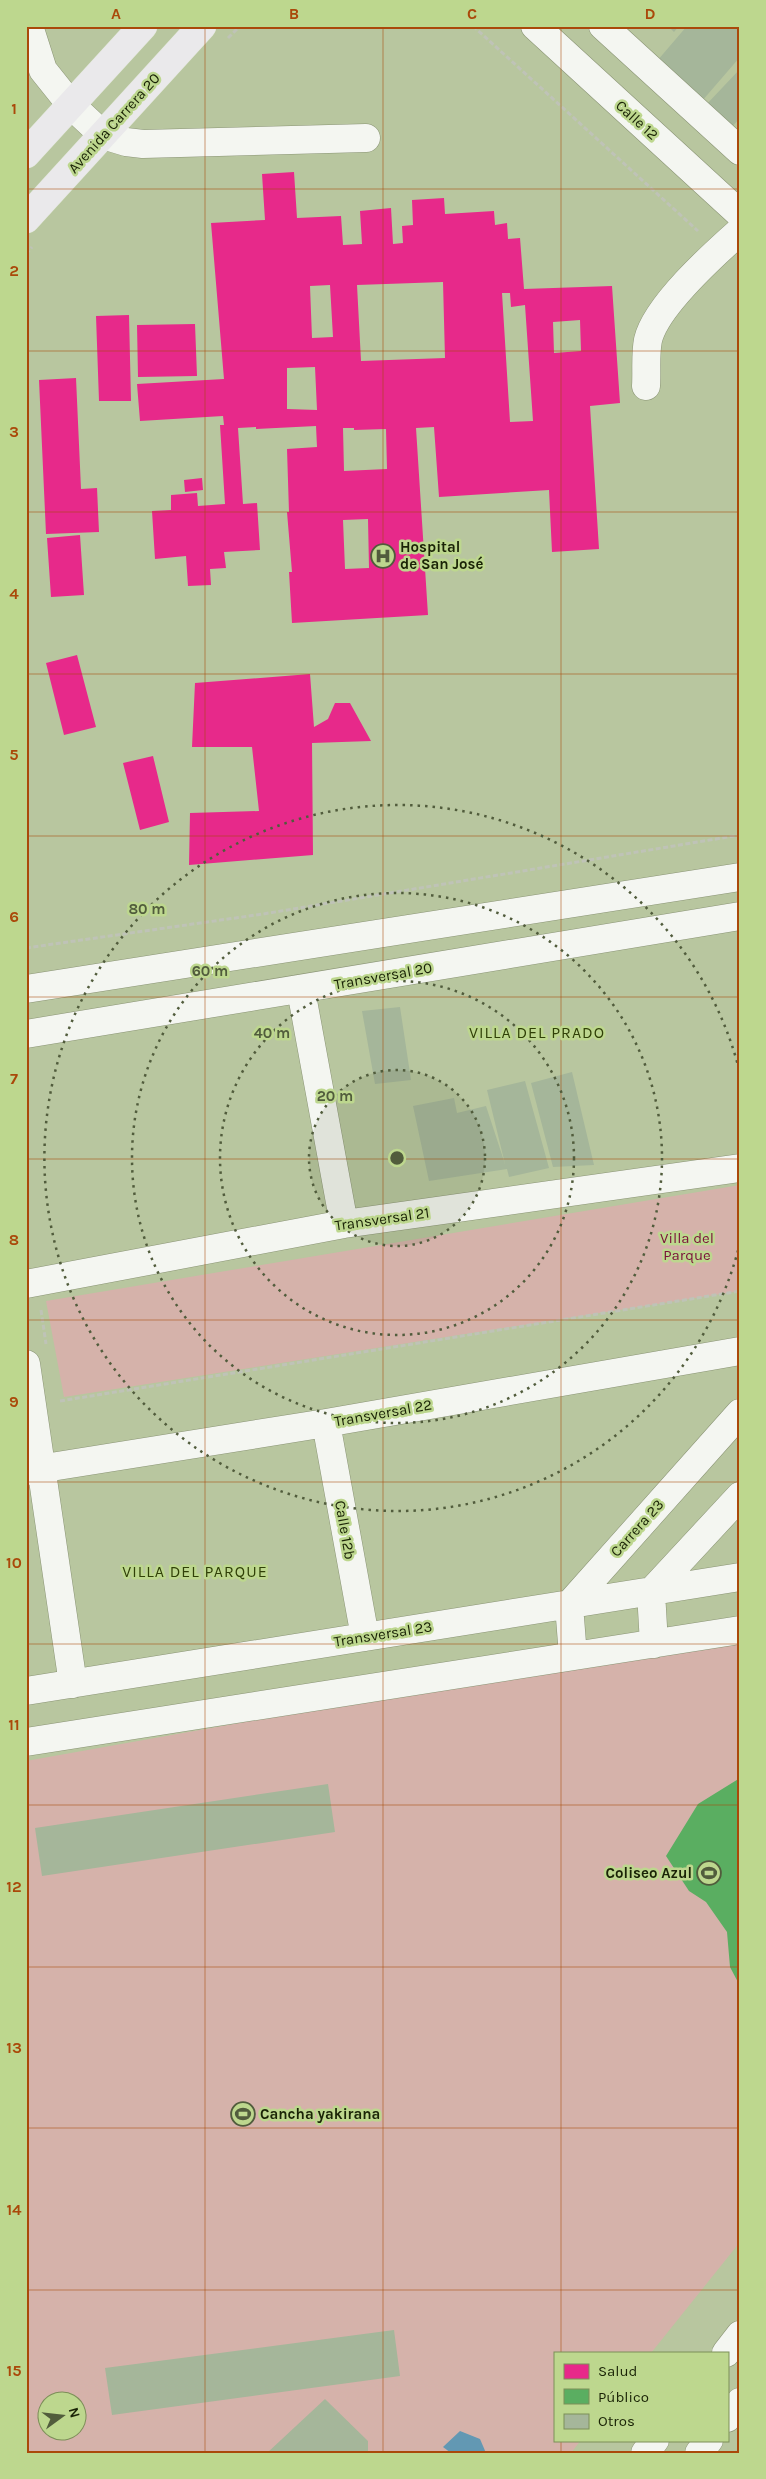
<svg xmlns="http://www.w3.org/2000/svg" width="766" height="2479" font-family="Karla,sans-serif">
	<rect width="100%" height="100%" fill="#b8c69f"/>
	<path fill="#d5b2aa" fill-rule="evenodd" d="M 740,1185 L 740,1291 L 64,1397 L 46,1301 Z
		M 740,1626 L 740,2242 L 651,2353 L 555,2353 L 555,2440 L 581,2440 L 571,2453 L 26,2453 L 26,1761 L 239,1723 ZM 48,2402 L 78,2402 L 78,2432 L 48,2432 Z"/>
	<path fill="#6298b3" d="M 460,2431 L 480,2439 L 486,2453 L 451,2453 L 443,2447 Z"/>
	<path fill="#e7298a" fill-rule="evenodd" d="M 294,172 L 297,218 L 341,216 L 343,245 L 362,244 L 360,211 L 391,208 L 393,244 L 403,243 L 402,226 L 413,225 L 412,200 L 444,198 L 445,214 L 494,211 L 495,225 L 507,223 L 508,239 L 520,238 L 524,289 L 612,286 L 620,403 L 590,406 L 599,549 L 552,552 L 549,490 L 439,497 L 434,427 L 416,428 L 428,615 L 292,623 L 289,572 L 292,572 L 287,512 L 289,512 L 287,449 L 317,447 L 316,426 L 256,429 L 256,427 L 238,428 L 243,504 L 257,503 L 260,550 L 224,552 L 226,568 L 210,569 L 211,585 L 188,586 L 186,556 L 155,559 L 152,511 L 171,510 L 171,495 L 197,493 L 198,506 L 225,504 L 220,425 L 224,425 L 223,416 L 140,421 L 137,384 L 224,379 L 211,223 L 265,220 L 262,174 ZM 443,282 L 445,358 L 361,361 L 357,285 ZM 330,285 L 333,337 L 312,338 L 310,286 ZM 502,293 L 510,293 L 511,307 L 525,305 L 533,421 L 510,422 ZM 580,320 L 581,351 L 554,353 L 553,322 ZM 315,367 L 317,410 L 287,409 L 287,368 ZM 343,428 L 354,428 L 354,430 L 386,429 L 387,469 L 344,471 ZM 368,519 L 369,568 L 345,569 L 343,520 Z
		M 129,315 L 131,401 L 99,401 L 96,316 Z
		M 195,324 L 197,376 L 138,377 L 137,325 Z
		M 76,378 L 81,489 L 97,488 L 99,532 L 46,534 L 39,380 Z
		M 202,478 L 203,490 L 185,492 L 184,480 Z
		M 80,535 L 84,595 L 51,597 L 47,538 Z
		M 77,655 L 96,727 L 64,735 L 46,663 Z
		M 310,674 L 314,727 L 328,719 L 335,703 L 350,703 L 371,741 L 312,743 L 313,855 L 189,865 L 190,813 L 259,811 L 252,747 L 192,747 L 195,683 Z
		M 153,756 L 169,822 L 140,830 L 123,763 Z"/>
	<path fill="#5aae61" d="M 740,1778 L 740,1986 L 730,1967 L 727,1932 L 706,1902 L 689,1891 L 666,1856 L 698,1804 Z"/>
	<path fill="#a5b69a" d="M 668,26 L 679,26 L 674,32 Z
		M 687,26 L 740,26 L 740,57 L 702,101 L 657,61 Z
		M 740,69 L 740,118 L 730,129 L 705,106 Z
		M 400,1007 L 411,1080 L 375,1084 L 362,1011 Z
		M 572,1072 L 594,1165 L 553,1167 L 531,1083 Z
		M 525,1081 L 549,1168 L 509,1177 L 507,1169 L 429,1181 L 413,1106 L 454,1098 L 457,1113 L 486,1106 L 505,1164 L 487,1090 Z
		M 328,1784 L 335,1832 L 42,1876 L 35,1828 Z
		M 394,2330 L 400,2376 L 112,2415 L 105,2368 Z
		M 325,2399 L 368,2441 L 368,2453 L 267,2453 Z"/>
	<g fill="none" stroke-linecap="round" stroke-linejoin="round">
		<g stroke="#8a9475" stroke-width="29">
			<path id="minor" d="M 29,26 L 43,70 L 71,105 L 103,135 L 126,142 L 143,144 L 366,138
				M 535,26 L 740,214
				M 603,26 L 740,151
				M 646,386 C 647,372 645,355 648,340 C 656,306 714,254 740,231
				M 26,989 L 740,877
				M 301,990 L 344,1224
				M 26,1034 L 740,916
				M 26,1284 L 344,1224 L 740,1168
				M 26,1364 L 73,1684
				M 326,1423 L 365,1637
				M 26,1471 L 326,1423 L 740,1351
				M 654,1644 L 651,1592 L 740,1496
				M 573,1656 L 569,1605 L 740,1413
				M 26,1691 L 740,1577
				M 26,1742 L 740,1630
				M 726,2353 L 740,2335
				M 727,2418 L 740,2402
				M 645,2453 L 655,2440
				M 699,2453 L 709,2440"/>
		</g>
		<g stroke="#dfe5d4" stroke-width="29">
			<path id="major" d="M 26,154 L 143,26
				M 26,219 L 202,26"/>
		</g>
		<path stroke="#bfc3b7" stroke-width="3" stroke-dasharray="5 2.5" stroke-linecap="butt" d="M 473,26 L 698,231
			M 228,38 L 240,26
			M 26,254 L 32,247
			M 26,948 L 263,914 L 740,835
			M 41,1310 L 46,1344
			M 60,1401 L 740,1291"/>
		<use href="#minor" stroke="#f4f6f1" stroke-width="28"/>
		<use href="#major" stroke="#eae9eb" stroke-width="28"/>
	</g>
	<path fill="none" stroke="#aa490a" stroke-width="1" stroke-opacity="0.55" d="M 205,26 L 205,2453M 383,26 L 383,2453M 561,26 L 561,2353M 26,189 L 740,189M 26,351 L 740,351M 26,512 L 740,512M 26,674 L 740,674M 26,836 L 740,836M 26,997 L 740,997M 26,1159 L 740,1159M 26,1320 L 740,1320M 26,1482 L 740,1482M 26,1644 L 740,1644M 26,1805 L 740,1805M 26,1967 L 740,1967M 26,2128 L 740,2128M 26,2290 L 740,2290M 561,2440 L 561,2453"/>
	<circle cx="397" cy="1158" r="88" fill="#515c3c" fill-opacity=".12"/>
	<g fill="none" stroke="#515c3c" stroke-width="2.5" stroke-dasharray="2.5 5">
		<circle cx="397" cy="1158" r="88"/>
		<circle cx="397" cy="1158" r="177"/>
		<circle cx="397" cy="1158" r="265"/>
		<path d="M740 1243A353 353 0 1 1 740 1073"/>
	</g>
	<defs>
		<g id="hospital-ring" transform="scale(1.25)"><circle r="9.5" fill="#bdd78e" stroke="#515c3c" stroke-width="1.5"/><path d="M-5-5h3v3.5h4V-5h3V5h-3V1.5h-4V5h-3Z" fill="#515c3c"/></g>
		<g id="stadium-ring" transform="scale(1.25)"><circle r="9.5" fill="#bdd78e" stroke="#515c3c" stroke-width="1.5"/><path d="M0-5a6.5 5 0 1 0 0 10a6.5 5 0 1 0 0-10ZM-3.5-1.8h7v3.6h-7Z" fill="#515c3c"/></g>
	</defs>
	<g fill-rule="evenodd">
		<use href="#hospital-ring" x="383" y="556"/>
		<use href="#stadium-ring" x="709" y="1873"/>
		<use href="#stadium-ring" x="243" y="2114"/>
	</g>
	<g text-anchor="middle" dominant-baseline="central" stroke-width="5" stroke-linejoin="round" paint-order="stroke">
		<g font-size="15" fill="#1a2306" stroke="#bdd78e">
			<text transform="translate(637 120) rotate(42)">Calle 12</text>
			<text transform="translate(114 123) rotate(-48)">Avenida Carrera 20</text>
			<text transform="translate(383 976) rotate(-10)">Transversal 20</text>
			<text transform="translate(382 1219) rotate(-8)">Transversal 21</text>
			<text transform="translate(383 1413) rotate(-10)">Transversal 22</text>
			<text transform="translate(637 1528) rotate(-48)">Carrera 23</text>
			<text transform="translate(345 1530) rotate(80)">Calle 12b</text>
			<text transform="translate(383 1634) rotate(-9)">Transversal 23</text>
		</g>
		<g font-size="15" font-weight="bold" fill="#1a2306" stroke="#bdd78e" text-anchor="start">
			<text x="400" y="547">Hospital<tspan x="400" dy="17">de San José</tspan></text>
			<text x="692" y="1873" text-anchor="end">Coliseo Azul</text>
			<text x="260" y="2114">Cancha yakirana</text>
		</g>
		<g font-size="15" fill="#7a1039" stroke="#bdd78e">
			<text x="687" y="1238">Villa del<tspan x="687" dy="17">Parque</tspan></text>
		</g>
		<g font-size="16" letter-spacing="1" fill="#304007" stroke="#bdd78e">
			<text x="537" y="1032">VILLA DEL PRADO</text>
			<text x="195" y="1571">VILLA DEL PARQUE</text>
		</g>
	</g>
	<circle cx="397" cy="1158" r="8" fill="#515c3c" stroke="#bdd78e" stroke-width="2.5"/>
	<g font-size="15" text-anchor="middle" font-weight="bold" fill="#515c3c" stroke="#bdd78e" stroke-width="5" stroke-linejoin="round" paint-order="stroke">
		<text x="147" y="914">80 m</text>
		<text x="210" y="976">60 m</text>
		<text x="272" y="1038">40 m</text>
		<text x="335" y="1101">20 m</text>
	</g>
	<rect width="766" height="2479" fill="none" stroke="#bdd78e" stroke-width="55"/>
	<rect x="554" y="2352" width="175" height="90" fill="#bdd78e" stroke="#7c8f58"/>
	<rect x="564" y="2364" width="25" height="15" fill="#e7298a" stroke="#7c8f58"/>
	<text x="598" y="2376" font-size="15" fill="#1a2306">Salud</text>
	<rect x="564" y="2389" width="25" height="15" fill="#5aae61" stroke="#7c8f58"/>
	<text x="598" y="2402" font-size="15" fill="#1a2306">Público</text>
	<rect x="564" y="2414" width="25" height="15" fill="#a5b69a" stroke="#7c8f58"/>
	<text x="598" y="2426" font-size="15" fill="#1a2306">Otros</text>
	<g transform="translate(62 2416) rotate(75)"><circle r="24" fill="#bdd78e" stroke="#7c8f58"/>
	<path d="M0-4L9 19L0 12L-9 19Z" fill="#515c3c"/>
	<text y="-8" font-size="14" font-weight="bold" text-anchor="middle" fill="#1a2306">N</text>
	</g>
	<rect x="28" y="28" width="710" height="2424" fill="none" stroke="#aa490a" stroke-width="2"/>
	<g font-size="16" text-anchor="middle" font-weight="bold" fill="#aa490a">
		<text x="116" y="19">A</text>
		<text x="294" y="19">B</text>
		<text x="472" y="19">C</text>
		<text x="650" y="19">D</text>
		<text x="14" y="114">1</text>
		<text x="14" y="276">2</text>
		<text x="14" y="437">3</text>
		<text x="14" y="599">4</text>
		<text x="14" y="760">5</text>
		<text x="14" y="922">6</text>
		<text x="14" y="1084">7</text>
		<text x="14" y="1245">8</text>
		<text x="14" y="1407">9</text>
		<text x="14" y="1568">10</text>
		<text x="14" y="1730">11</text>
		<text x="14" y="1892">12</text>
		<text x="14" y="2053">13</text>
		<text x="14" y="2215">14</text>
		<text x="14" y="2376">15</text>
	</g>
</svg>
